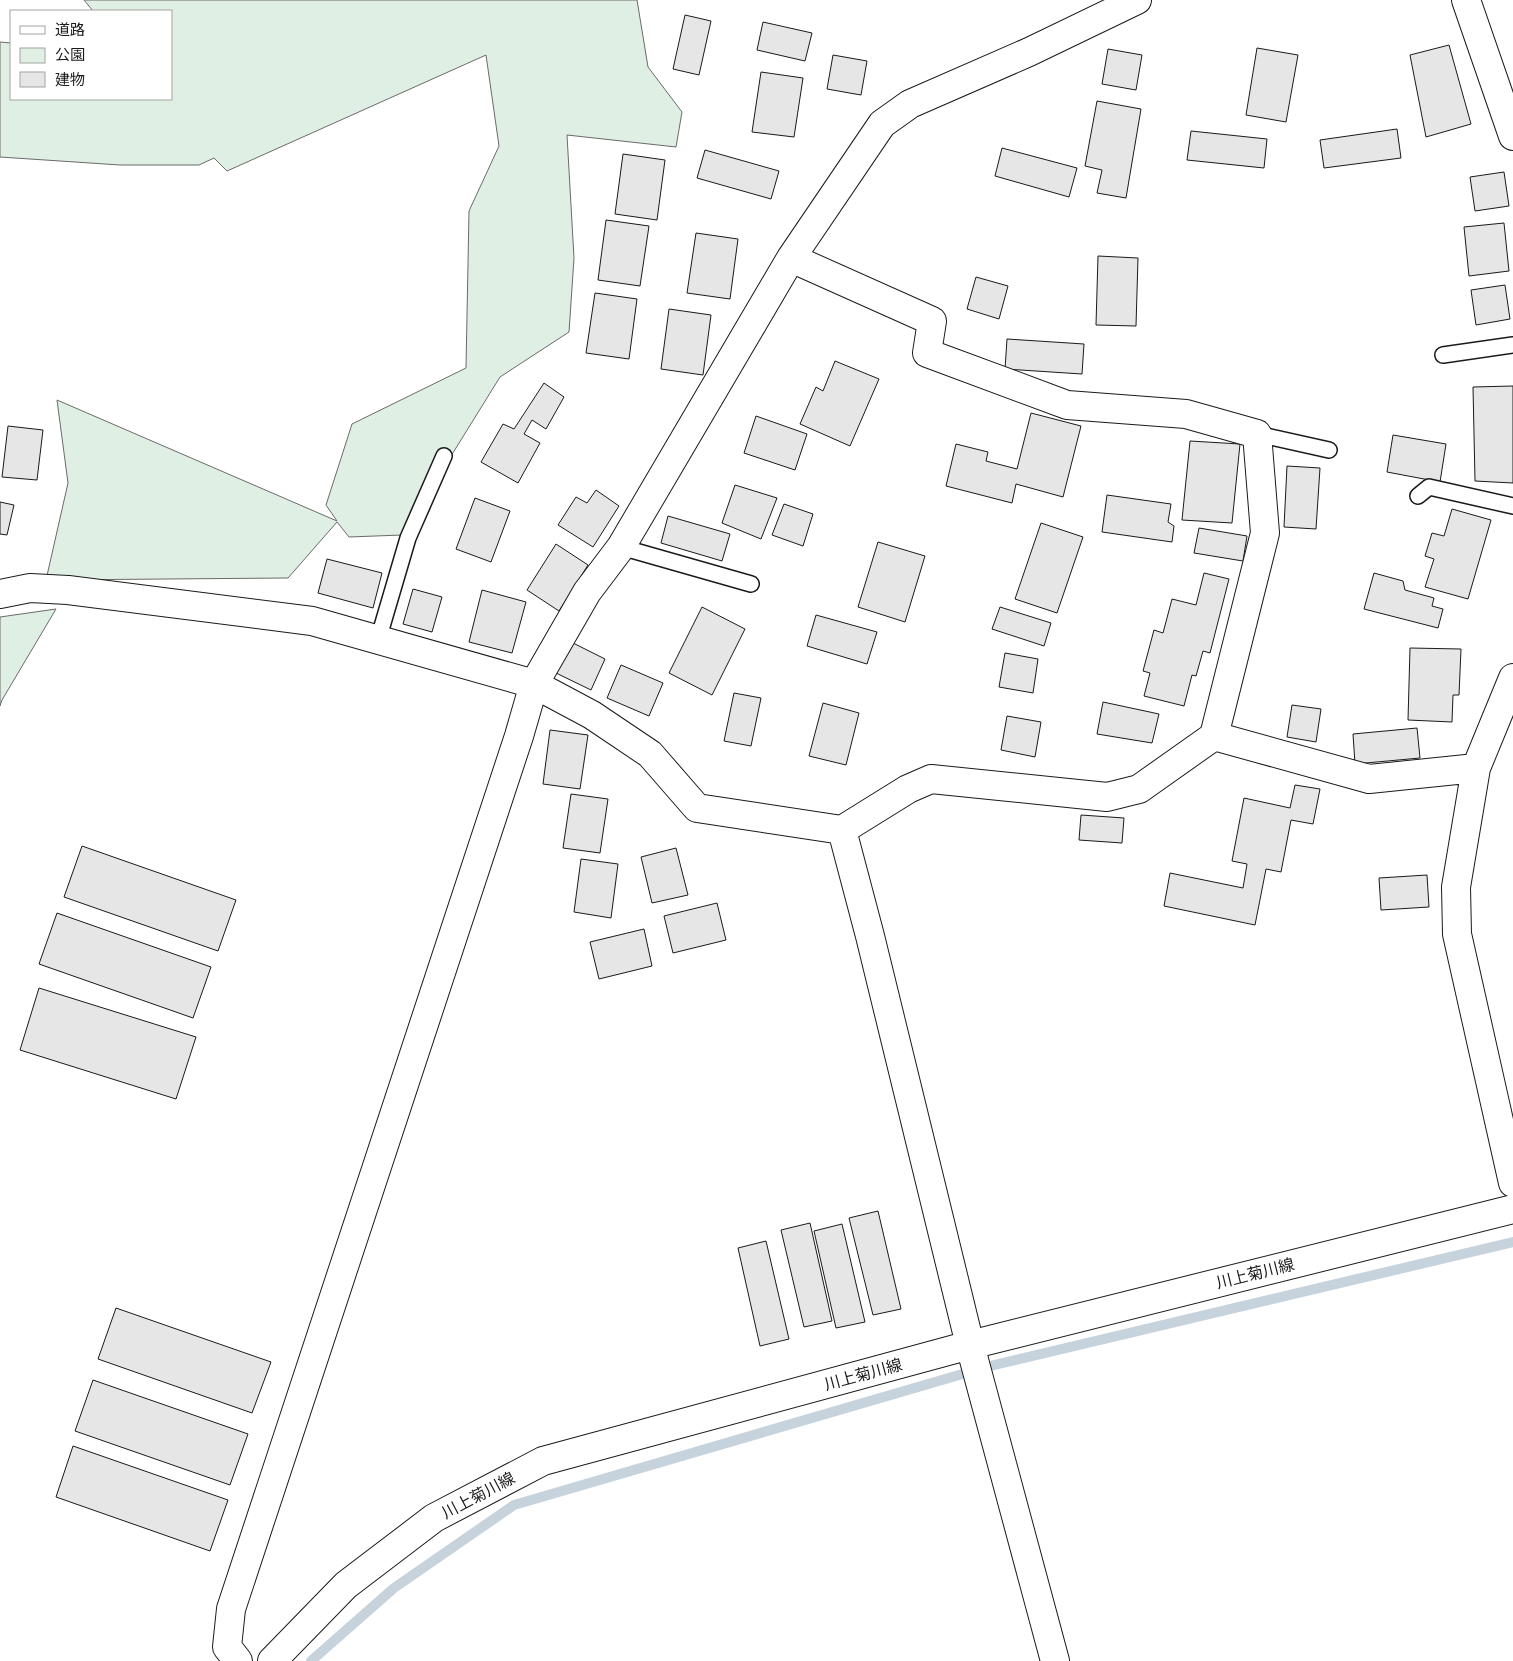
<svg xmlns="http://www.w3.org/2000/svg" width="1513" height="1661" font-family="'Archivo Narrow','Noto Sans JP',sans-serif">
	<rect width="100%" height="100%" fill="#fff"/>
	<path fill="#e0efe3" stroke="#6a6a6a" d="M 84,0 L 637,0 L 648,67 L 682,112 L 676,147 L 567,135 L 574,258 L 569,332 L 500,377 L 402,535 L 349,537 L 337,522 L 288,578 L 46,580 L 68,483 L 57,400 L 337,521 L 326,505 L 352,424 L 466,368 L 469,211 L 499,146 L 486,55 L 227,171 L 214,158 L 199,165 L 120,165 L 0,157 L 0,42 L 11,43 L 11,99 L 171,99 L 171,11 L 93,11 Z
		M 56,609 L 2,700 L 0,706 L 0,617 Z"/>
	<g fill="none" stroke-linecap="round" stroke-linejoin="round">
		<path stroke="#c6d2dc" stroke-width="10" d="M 311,1661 L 394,1588 L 514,1505 L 990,1366 L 1513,1242"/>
	</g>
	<path fill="#e6e6e6" stroke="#1a1a1a" d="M 685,15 L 711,21 L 699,75 L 673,69 Z
		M 763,22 L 812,33 L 805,61 L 757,50 Z
		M 1449,45 L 1471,124 L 1426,137 L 1410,55 Z
		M 1257,48 L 1298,55 L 1286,122 L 1246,115 Z
		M 1108,49 L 1142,55 L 1136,90 L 1102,84 Z
		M 833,55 L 867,61 L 861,95 L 827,89 Z
		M 761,72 L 803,78 L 794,137 L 752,132 Z
		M 1097,101 L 1141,109 L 1126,198 L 1097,193 L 1102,170 L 1085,166 Z
		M 1397,129 L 1401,158 L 1324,168 L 1320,140 Z
		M 1191,131 L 1267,139 L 1264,168 L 1187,160 Z
		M 1002,148 L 1077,168 L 1069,197 L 995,176 Z
		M 705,150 L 779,171 L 771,199 L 697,178 Z
		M 623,154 L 665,160 L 657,220 L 615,214 Z
		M 1504,172 L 1509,206 L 1475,211 L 1470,177 Z
		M 606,220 L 649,226 L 640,286 L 598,280 Z
		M 1504,223 L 1509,271 L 1469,276 L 1464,227 Z
		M 696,233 L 738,239 L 730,299 L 687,293 Z
		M 1098,256 L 1138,258 L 1136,326 L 1096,325 Z
		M 976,277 L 1008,286 L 999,319 L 967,309 Z
		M 1505,285 L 1510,319 L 1476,325 L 1471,290 Z
		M 595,293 L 637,299 L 629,359 L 586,353 Z
		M 669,309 L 711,315 L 703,375 L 661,369 Z
		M 1007,339 L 1084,344 L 1082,374 L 1005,369 Z
		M 835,361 L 879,379 L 850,446 L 800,424 L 816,387 L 823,391 Z
		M 544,383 L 564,397 L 546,429 L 532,420 L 524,434 L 540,443 L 518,483 L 481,462 L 503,424 L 514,429 Z
		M 1513,386 L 1513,483 L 1475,481 L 1473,387 Z
		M 1031,413 L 1081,426 L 1063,497 L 1016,484 L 1012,503 L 946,486 L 956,444 L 988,452 L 986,461 L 1017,469 Z
		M 756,416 L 807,434 L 795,470 L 744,453 Z
		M 8,426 L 43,430 L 37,480 L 2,477 Z
		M 1393,435 L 1446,444 L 1440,482 L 1387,472 Z
		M 1190,441 L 1240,444 L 1232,523 L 1182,520 Z
		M 1287,466 L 1320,468 L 1316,529 L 1284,527 Z
		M 735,485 L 777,498 L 761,539 L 722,523 Z
		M 596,490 L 619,506 L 593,547 L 558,525 L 576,497 L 587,503 Z
		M 1107,495 L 1171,504 L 1168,522 L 1174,526 L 1172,542 L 1102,532 Z
		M 475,498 L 510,511 L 491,562 L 456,549 Z
		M 0,502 L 14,505 L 7,535 L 0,534 Z
		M 784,504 L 813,514 L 803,546 L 772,535 Z
		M 1452,509 L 1491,520 L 1468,599 L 1425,587 L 1434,559 L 1425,556 L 1432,533 L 1444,536 Z
		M 668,516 L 730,534 L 722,561 L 661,543 Z
		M 1041,523 L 1083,537 L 1057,613 L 1015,599 Z
		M 1199,528 L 1247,536 L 1243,561 L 1194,553 Z
		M 878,542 L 925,556 L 905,622 L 858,607 Z
		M 556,544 L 588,565 L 559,611 L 527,590 Z
		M 327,559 L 382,573 L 373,608 L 318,593 Z
		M 1204,573 L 1229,579 L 1210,653 L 1203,651 L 1196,676 L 1192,675 L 1184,706 L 1144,696 L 1150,673 L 1143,671 L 1154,630 L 1163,633 L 1172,599 L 1196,605 Z
		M 1374,573 L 1403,581 L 1405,590 L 1434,598 L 1432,606 L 1443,609 L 1438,628 L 1364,609 Z
		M 413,589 L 442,597 L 432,632 L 403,624 Z
		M 482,590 L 526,602 L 512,653 L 469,642 Z
		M 702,607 L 745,629 L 712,695 L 669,673 Z
		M 1000,607 L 1051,623 L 1044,646 L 992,629 Z
		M 816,615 L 877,632 L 867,664 L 807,646 Z
		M 571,642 L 605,659 L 591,690 L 556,673 Z
		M 1410,648 L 1461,649 L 1459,695 L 1453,695 L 1452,722 L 1408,720 Z
		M 1005,653 L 1038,659 L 1033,693 L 999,687 Z
		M 621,665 L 663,683 L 649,716 L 607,698 Z
		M 734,693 L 761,698 L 751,746 L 724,741 Z
		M 1103,702 L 1159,714 L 1152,743 L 1097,734 Z
		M 823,703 L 859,713 L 846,765 L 809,756 Z
		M 1292,705 L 1321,709 L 1316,742 L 1287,737 Z
		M 1007,716 L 1041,722 L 1035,757 L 1001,750 Z
		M 1417,728 L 1420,758 L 1355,764 L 1353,734 Z
		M 550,730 L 588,735 L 580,789 L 543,784 Z
		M 1295,785 L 1320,789 L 1313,824 L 1291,820 L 1281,872 L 1266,869 L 1255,925 L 1164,906 L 1170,873 L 1243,888 L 1247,864 L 1232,861 L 1244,798 L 1290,808 Z
		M 571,794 L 608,799 L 600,853 L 563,848 Z
		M 1081,815 L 1124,818 L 1122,843 L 1079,840 Z
		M 82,846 L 236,900 L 218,951 L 64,897 Z
		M 676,848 L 688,895 L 652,903 L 641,857 Z
		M 581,859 L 618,864 L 611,918 L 574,912 Z
		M 1427,875 L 1429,907 L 1381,910 L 1379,878 Z
		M 717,903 L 726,940 L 673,953 L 664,916 Z
		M 57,913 L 211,967 L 193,1018 L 39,964 Z
		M 644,929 L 652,966 L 599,979 L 590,942 Z
		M 39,988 L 196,1037 L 176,1099 L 20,1050 Z
		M 878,1211 L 901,1309 L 873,1315 L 849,1218 Z
		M 810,1223 L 832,1321 L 804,1327 L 781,1230 Z
		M 842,1224 L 865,1322 L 836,1328 L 814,1231 Z
		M 766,1241 L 789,1339 L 760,1346 L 738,1248 Z
		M 116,1308 L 271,1362 L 252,1413 L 98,1359 Z
		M 93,1380 L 248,1434 L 230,1485 L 75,1431 Z
		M 73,1446 L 228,1500 L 210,1551 L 56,1497 Z"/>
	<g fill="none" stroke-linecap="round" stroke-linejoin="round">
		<g stroke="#1a1a1a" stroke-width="18">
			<path id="service" d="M 1443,355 L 1513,345
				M 1257,434 L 1329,450
				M 1418,496 L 1429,487 L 1513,506
				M 621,547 L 751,584
				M 378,640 L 408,538 L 444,456"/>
		</g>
		<g stroke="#1a1a1a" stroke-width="30">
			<path id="minor" d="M 1466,0 L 1513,136
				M 0,594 L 30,588 L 68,590 L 312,621 L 534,684 L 592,715 L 650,754 L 697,808 L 842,830 L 908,789 L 931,779 L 1107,797 L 1139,789 L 1214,736 L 1265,533 L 1257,434 L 1186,414 L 1067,405 L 927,353 L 932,321 L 791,258
				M 1513,678 L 1476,768 L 1456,887 L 1457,934 L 1513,1183
				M 1214,736 L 1369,779 L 1476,768
				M 842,830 L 870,936 L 970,1345 L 1055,1661
				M 238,1661 L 227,1647 L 231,1609 L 519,736 L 534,684 L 587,592 L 621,547 L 791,258 L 882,124 L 910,104 L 1029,52 L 1137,0"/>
		</g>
		<g stroke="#1a1a1a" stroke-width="30">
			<path id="secondary" d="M 272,1661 L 346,1585 L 434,1518 L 543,1461 L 970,1345 L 1513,1209"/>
		</g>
		<use href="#service" stroke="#fff" stroke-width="15"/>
		<use href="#minor" stroke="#fff" stroke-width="28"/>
		<use href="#secondary" stroke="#fff" stroke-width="28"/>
	</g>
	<g text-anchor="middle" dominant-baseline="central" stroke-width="4" stroke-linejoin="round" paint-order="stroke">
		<g font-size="16" fill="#1a1a1a" stroke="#fff">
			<text transform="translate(1255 1273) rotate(-14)">川上菊川線</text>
			<text transform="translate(863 1374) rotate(-15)">川上菊川線</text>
			<text transform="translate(478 1495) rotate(-28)">川上菊川線</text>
		</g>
	</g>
	<rect x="10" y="10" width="162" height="90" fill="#ffffff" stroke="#a3a3a3"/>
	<rect x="20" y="26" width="25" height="8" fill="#ffffff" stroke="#a3a3a3"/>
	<text x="55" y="35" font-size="15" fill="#1a1a1a">道路</text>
	<rect x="20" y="48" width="25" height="15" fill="#e0efe3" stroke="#a3a3a3"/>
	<text x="55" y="60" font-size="15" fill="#1a1a1a">公園</text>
	<rect x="20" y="72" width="25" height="15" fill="#e6e6e6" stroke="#a3a3a3"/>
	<text x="55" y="85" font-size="15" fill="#1a1a1a">建物</text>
</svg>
